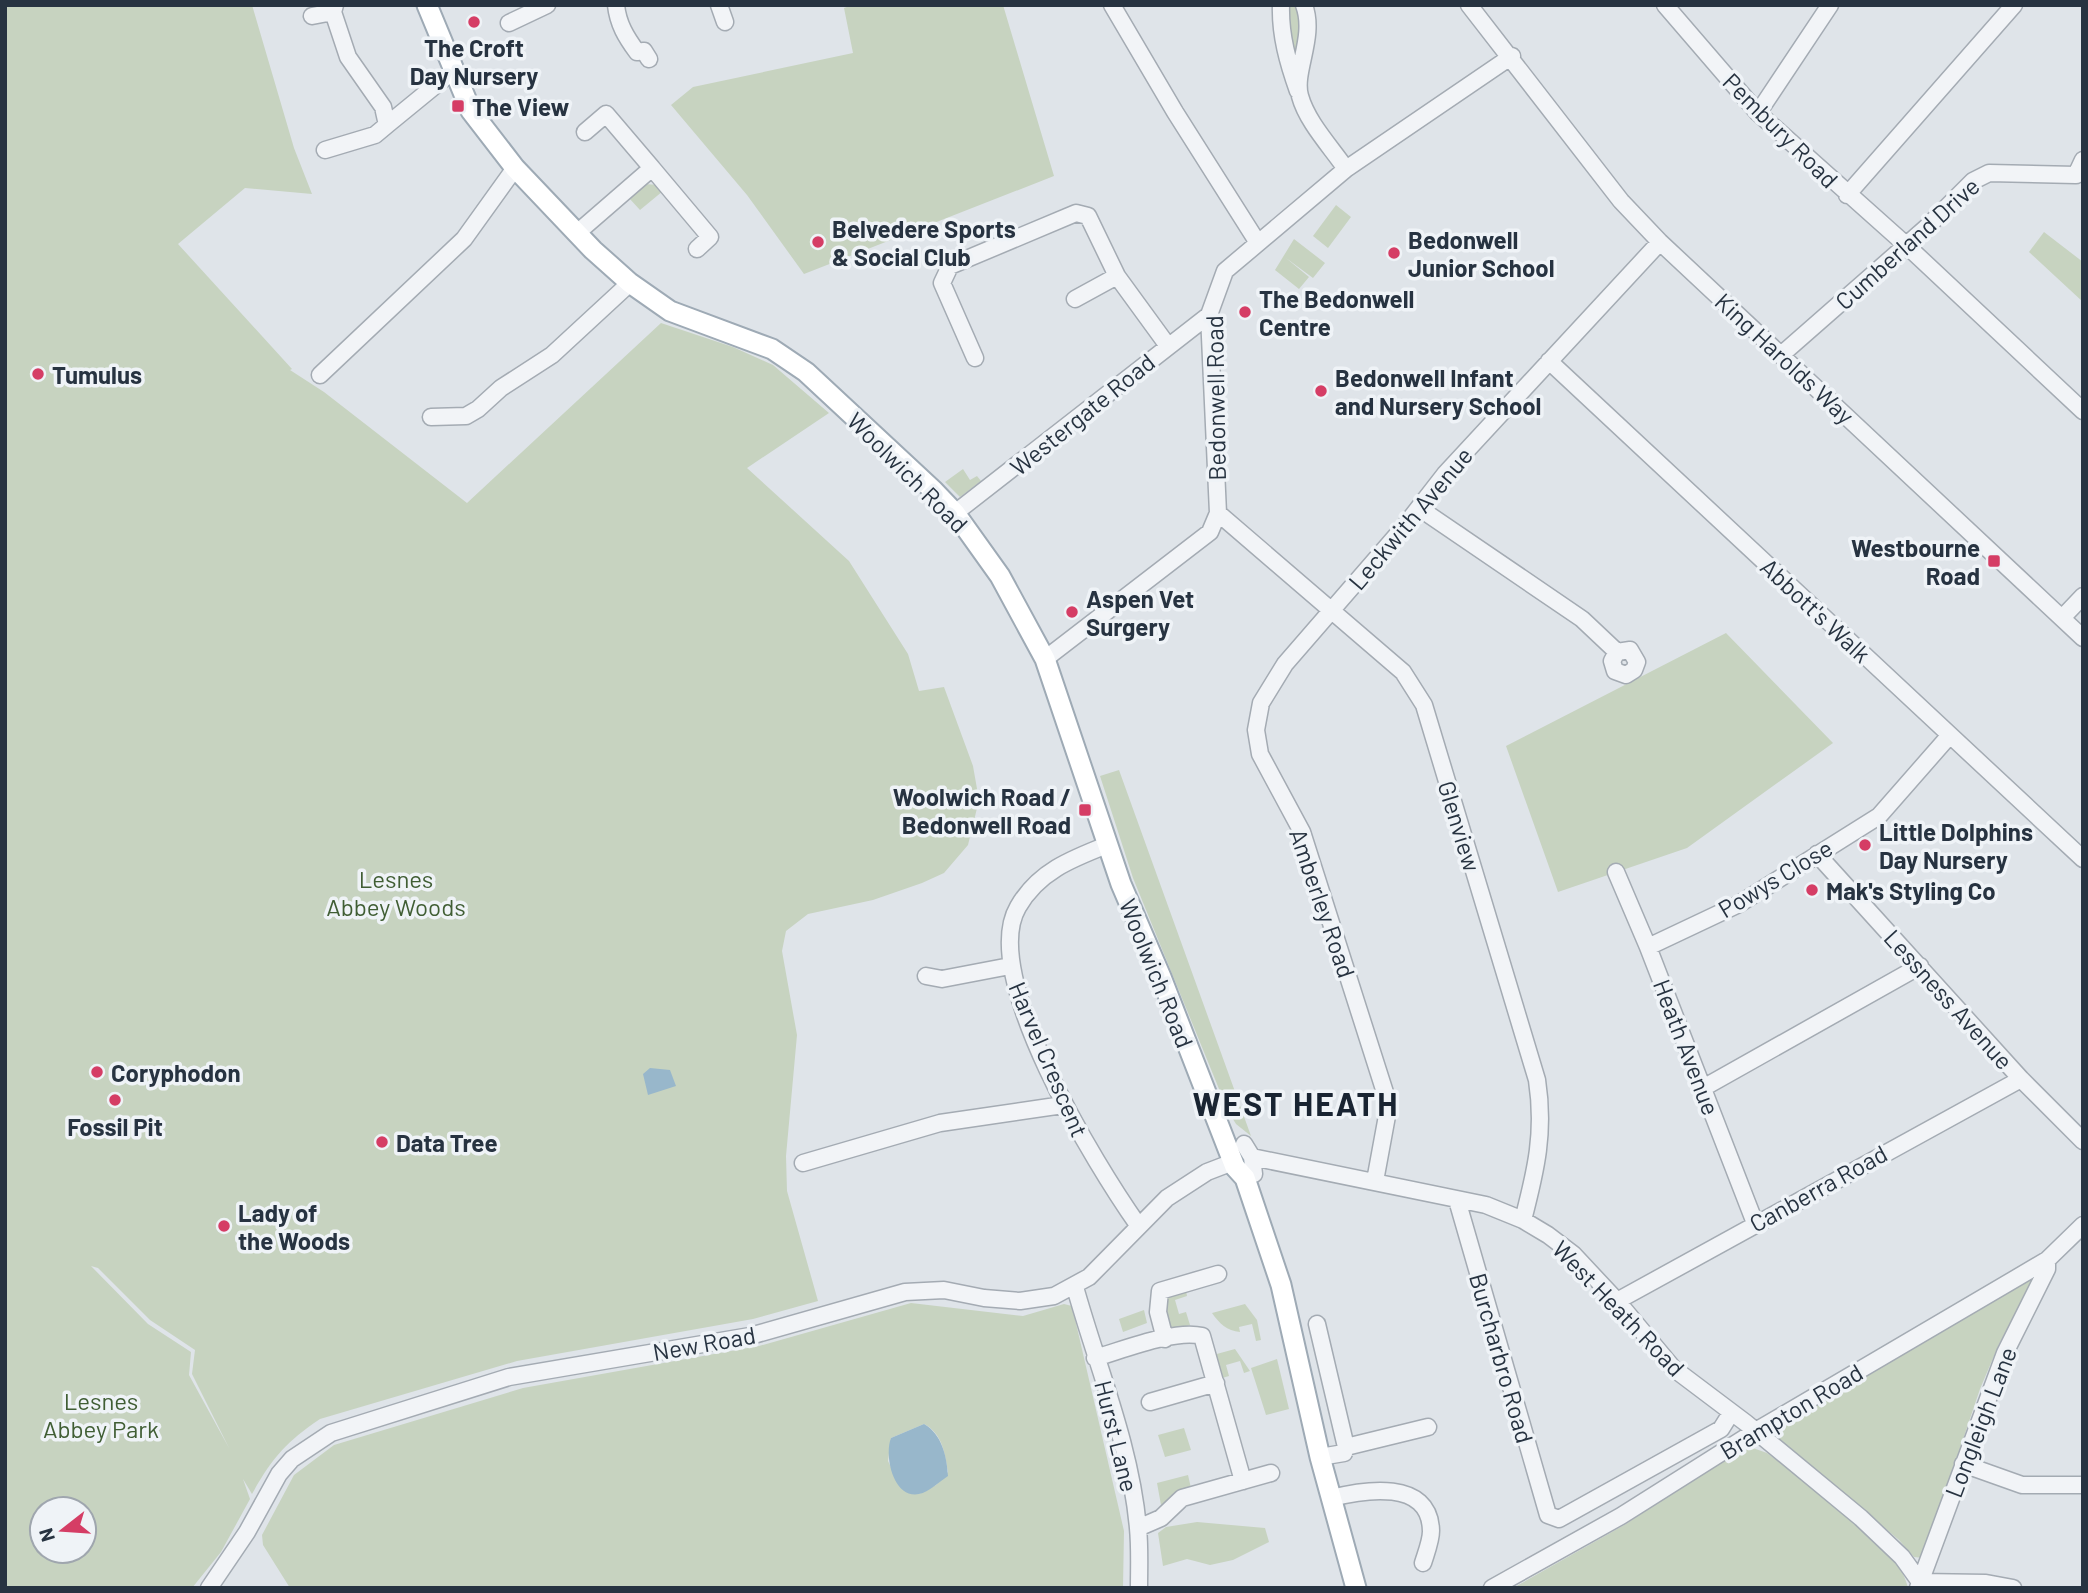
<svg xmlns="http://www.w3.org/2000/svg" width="2088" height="1593" font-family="Barlow,sans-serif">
	<rect width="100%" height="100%" fill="#dfe4e9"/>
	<path fill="#c7d3c0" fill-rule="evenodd" d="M 5,5 L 252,5 L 294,148 L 312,194 L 245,188 L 178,244 L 292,369 L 290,370 L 324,392 L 467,503 L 661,323 L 733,347 L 773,365 L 829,413 L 747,468 L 849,561 L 908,654 L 919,691 L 944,687 L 973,766 L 979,800 L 968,845 L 944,873 L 922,883 L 873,900 L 808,914 L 786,931 L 782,951 L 797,1035 L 786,1156 L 787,1191 L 818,1301 L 753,1319 L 517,1361 L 320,1419 C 286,1442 272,1458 252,1494 L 243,1479 L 250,1499 L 221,1552 L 192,1588 L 5,1588 ZM 91,1266 L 98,1268 L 150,1320 L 195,1350 L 192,1374 L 229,1448 L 189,1375 L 191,1352 L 148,1324 ZM 42,1509 L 84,1509 L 84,1551 L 42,1551 Z
		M 852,5 L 1003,5 L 1054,176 L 804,274 L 747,195 L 671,105 L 693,87 L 853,53 L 844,8 Z
		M 1288,5 L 1300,7 L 1299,74 L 1291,48 Z
		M 645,184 L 658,185 L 663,191 L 640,210 L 629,198 Z
		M 1336,205 L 1351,217 L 1328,248 L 1313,236 Z
		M 2044,232 L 2083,262 L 2083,302 L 2029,252 Z
		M 1294,239 L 1325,263 L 1313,278 L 1286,258 L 1309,277 L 1299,289 L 1275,270 Z
		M 963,469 L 970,480 L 977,476 L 981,481 L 960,497 L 945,482 Z
		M 1726,633 L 1833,743 L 1687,848 L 1558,892 L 1506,746 Z
		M 1119,770 L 1251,1136 L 1236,1124 L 1228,1111 L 1133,878 L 1100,776 Z
		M 2037,1273 L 1999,1344 L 1980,1389 L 1923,1558 L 1914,1557 L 1899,1540 L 1775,1436 L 1775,1426 Z
		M 1186,1290 L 1187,1296 L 1175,1300 L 1179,1314 L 1186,1312 L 1190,1325 L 1175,1329 L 1168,1325 L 1163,1310 L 1165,1299 Z
		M 911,1303 L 1023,1316 L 1064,1304 L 1072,1306 L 1124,1531 L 1123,1588 L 290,1588 L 263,1545 L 262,1535 L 294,1475 L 334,1445 L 523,1388 L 759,1346 ZM 924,1424 C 942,1433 945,1453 948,1472 L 936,1485 L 919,1494 L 901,1487 L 888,1461 L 891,1438 Z
		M 1245,1304 L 1257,1320 L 1261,1340 L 1256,1341 L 1252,1324 L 1239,1327 L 1240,1332 C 1227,1331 1219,1323 1212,1313 Z
		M 1144,1310 L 1147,1323 L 1123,1332 L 1119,1319 Z
		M 1235,1349 L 1250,1371 L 1244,1373 L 1240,1361 L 1226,1365 L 1229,1376 L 1219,1379 L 1213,1355 Z
		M 1277,1359 L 1289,1409 L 1266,1415 L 1251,1368 Z
		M 1184,1428 L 1191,1450 L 1165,1457 L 1158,1435 Z
		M 1753,1448 L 1767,1453 C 1805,1482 1899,1542 1908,1588 L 1513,1588 L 1626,1524 L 1738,1449 Z
		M 1188,1475 L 1191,1488 L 1175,1493 L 1161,1505 L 1157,1483 Z
		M 1197,1522 L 1265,1528 L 1269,1542 L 1233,1560 L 1210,1565 L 1187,1559 L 1163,1566 L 1158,1533 L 1166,1527 Z"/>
	<path fill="#98b7cb" d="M 650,1068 L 670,1070 L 676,1086 L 648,1095 L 643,1074 Z
		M 924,1424 C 942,1434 947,1457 948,1476 C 939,1482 929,1492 919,1494 C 893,1499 884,1455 891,1438 Z"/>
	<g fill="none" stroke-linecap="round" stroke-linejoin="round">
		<g stroke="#a4abb3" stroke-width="19">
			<path id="minor" d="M 616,5 C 618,24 626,37 637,52 L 644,51 L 649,59
				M 719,5 L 725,22
				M 1112,5 L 1175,112 L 1258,243
				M 1281,5 C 1280,35 1288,63 1298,91
				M 1304,5 C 1316,37 1293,72 1300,96 C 1307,122 1331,147 1346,169
				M 1469,5 L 1621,201 L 1660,242 L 2083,638
				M 1665,5 L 1758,113 L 1906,245 L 2083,411
				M 312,16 L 333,12
				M 509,23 L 547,5
				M 1758,113 L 1830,5
				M 387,125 L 453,71
				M 585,132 L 606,114 L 652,168
				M 325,150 L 375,135 L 387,125 L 383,107 L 348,57 L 333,12 L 335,5
				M 1847,195 L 2014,5
				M 577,233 L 652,168 L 710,237 L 697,249
				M 1075,299 L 1117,276
				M 1781,355 L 1927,227 L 1973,181 L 1989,173 L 2076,175 L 2083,160
				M 975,358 L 942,283 L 950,266 L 1076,213 L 1088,216 L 1117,276 L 1168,346
				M 1549,361 L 2083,859
				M 320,375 L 464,239 L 515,168
				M 431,417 L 466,416 L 478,409 L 501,388 L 552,355 L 630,283
				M 1419,508 L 1582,619 L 1617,652 L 1630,650 L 1637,662 L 1634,670 L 1626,675 L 1615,671 L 1612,661 L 1617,652
				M 955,513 L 1209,315
				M 1218,513 L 1403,672 L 1424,705 L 1537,1080 C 1545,1132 1536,1170 1523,1220
				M 2062,618 L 2083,596
				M 1045,659 L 1210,532 L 1218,513 L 1209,315 L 1225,271 L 1346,169 L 1512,56
				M 1107,845 C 1071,859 1038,872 1018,907 C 978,975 1097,1167 1138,1225
				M 1817,854 L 2021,1079 L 2083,1141
				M 1616,872 L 1648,947 L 1755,1223
				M 1648,947 L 1739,904 L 1879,816 L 1950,735
				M 926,976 L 942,979 L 1010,966
				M 1703,1088 L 1920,966
				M 1244,1144 L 1252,1157 L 1254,1174
				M 1252,1157 L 1486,1205 L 1523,1220 L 1548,1235 L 1573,1254 L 1617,1301 L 1673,1368 L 1746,1423 L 1861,1518 L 1902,1557 L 1920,1582
				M 803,1163 L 940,1123 L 1063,1105
				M 1375,1181 L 1389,1105 L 1302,832 L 1260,754 L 1256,730 L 1261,703 L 1285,664 L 1403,528 L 1445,474 L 1660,242
				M 1457,1200 L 1548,1515 L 1559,1519 L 1721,1429 L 1731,1413
				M 1075,1287 C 1097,1366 1131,1446 1138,1528 C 1140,1548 1139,1568 1139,1588
				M 1617,1301 L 2021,1079
				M 1317,1324 L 1346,1447
				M 1165,1339 L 1158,1312 L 1160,1291 L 1218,1274
				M 1095,1358 C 1123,1350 1175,1329 1202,1336 L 1243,1481
				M 1150,1402 L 1216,1383
				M 1320,1457 L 1344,1453 L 1346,1447 L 1428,1427
				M 1963,1464 L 2022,1485 L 2083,1485
				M 1331,1498 C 1363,1490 1430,1478 1431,1531 C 1431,1541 1426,1553 1423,1563
				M 1138,1528 L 1161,1518 L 1182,1498 L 1271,1473
				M 1920,1582 L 1986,1583 L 2013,1588
				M 209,1588 L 247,1532 L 279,1474 L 292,1459 L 331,1433 L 509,1377 L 750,1336 L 905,1292 L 944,1290 L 984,1298 L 1020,1301 L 1054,1296 L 1089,1277 L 1167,1198 L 1207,1172 L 1233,1162
				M 1492,1588 L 1621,1516 L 1754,1432 L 2047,1260 L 2083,1225
				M 1918,1588 L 2005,1353 L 2047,1269 L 2047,1260"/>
		</g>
		<g stroke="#9eaab5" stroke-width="23">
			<path id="major" d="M 427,5 L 471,111 L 515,168 L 593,250 L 630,283 L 670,311 L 772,349 L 806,372 L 934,491 L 955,513 L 1000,576 L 1045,659 L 1121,884 L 1161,977 L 1235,1167 L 1245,1178 L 1281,1285 L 1320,1457 L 1356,1588"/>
		</g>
		<use href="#minor" stroke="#f2f4f7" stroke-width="16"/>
		<use href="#major" stroke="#fff" stroke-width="19"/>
	</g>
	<g fill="#d53d65" stroke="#eff3f7" stroke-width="2.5">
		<circle cx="474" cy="22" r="7"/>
		<rect x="451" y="99" width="14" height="14" rx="3.5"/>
		<circle cx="818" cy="242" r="7"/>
		<circle cx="1394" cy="253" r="7"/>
		<circle cx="1245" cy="312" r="7"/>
		<circle cx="38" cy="374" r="7"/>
		<circle cx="1321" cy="391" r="7"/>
		<rect x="1987" y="554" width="14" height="14" rx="3.5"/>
		<circle cx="1072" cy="612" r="7"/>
		<rect x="1078" y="803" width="14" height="14" rx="3.5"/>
		<circle cx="1865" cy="845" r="7"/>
		<circle cx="1812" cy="890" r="7"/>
		<circle cx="97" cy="1072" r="7"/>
		<circle cx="115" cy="1100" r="7"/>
		<circle cx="382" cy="1142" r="7"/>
		<circle cx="224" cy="1226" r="7"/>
	</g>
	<g text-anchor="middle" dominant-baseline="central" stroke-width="7" stroke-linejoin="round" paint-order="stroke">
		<g font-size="24" font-weight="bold" fill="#273341" stroke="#eff3f7" text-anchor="start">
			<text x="474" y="47" text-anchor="middle">The Croft<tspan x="474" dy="28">Day Nursery</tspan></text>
			<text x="472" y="106">The View</text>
			<text x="832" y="228">Belvedere Sports<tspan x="832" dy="28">&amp; Social Club</tspan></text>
			<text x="1408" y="239">Bedonwell<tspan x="1408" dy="28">Junior School</tspan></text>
			<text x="1259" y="298">The Bedonwell<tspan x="1259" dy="28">Centre</tspan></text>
			<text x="52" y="374">Tumulus</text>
			<text x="1335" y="377">Bedonwell Infant<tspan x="1335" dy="28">and Nursery School</tspan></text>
			<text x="1980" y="547" text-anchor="end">Westbourne<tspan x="1980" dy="28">Road</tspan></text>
			<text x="1086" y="598">Aspen Vet<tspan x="1086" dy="28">Surgery</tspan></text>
			<text x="1071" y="796" text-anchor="end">Woolwich Road /<tspan x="1071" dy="28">Bedonwell Road</tspan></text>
			<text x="1879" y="831">Little Dolphins<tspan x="1879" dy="28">Day Nursery</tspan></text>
			<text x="1826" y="890">Mak's Styling Co</text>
			<text x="111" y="1072">Coryphodon</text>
			<text x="115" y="1126" text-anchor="middle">Fossil Pit</text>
			<text x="396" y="1142">Data Tree</text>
			<text x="238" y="1212">Lady of<tspan x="238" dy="28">the Woods</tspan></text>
		</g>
		<g font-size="24" fill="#273341" stroke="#eff3f7">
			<text transform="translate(1781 130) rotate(45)">Pembury Road</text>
			<text transform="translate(1907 243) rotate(-42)">Cumberland Drive</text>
			<text transform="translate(1785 358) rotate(43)">King Harolds Way</text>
			<text transform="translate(1215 398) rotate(-91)">Bedonwell Road</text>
			<text transform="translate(1082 414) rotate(-39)">Westergate Road</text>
			<text transform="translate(908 472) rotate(45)">Woolwich Road</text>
			<text transform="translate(1410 518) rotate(-50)">Leckwith Avenue</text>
			<text transform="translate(1816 610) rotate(43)">Abbott's Walk</text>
			<text transform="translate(1460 826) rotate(73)">Glenview</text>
			<text transform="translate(1775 878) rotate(-31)">Powys Close</text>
			<text transform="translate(1323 903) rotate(71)">Amberley Road</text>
			<text transform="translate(1157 973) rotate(68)">Woolwich Road</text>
			<text transform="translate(1949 999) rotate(48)">Lessness Avenue</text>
			<text transform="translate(1687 1047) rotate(69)">Heath Avenue</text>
			<text transform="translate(1049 1059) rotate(67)">Harvel Crescent</text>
			<text transform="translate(1818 1188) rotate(-29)">Canberra Road</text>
			<text transform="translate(1619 1308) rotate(46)">West Heath Road</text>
			<text transform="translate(704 1343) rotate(-10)">New Road</text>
			<text transform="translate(1502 1358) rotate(74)">Burcharbro Road</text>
			<text transform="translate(1791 1411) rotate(-31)">Brampton Road</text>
			<text transform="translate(1980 1422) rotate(-69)">Longleigh Lane</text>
			<text transform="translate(1117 1436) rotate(76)">Hurst Lane</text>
		</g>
		<g font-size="24" fill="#405e34" stroke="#eff3f7">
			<text x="396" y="878">Lesnes<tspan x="396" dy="28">Abbey Woods</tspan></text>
			<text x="101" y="1400">Lesnes<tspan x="101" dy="28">Abbey Park</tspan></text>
		</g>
		<g font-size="32" font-weight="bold" letter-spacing="2" fill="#192432" stroke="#eff3f7">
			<text x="1296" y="1103">WEST HEATH</text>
		</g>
	</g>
	<rect width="2088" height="1593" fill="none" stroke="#273341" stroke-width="14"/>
	<g transform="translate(63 1530) rotate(253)"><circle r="33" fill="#eff3f7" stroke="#9fa6ae" stroke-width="2"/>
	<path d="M0-5L12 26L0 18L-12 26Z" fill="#d53d65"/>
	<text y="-10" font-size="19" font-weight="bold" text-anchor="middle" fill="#273341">N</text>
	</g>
</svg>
